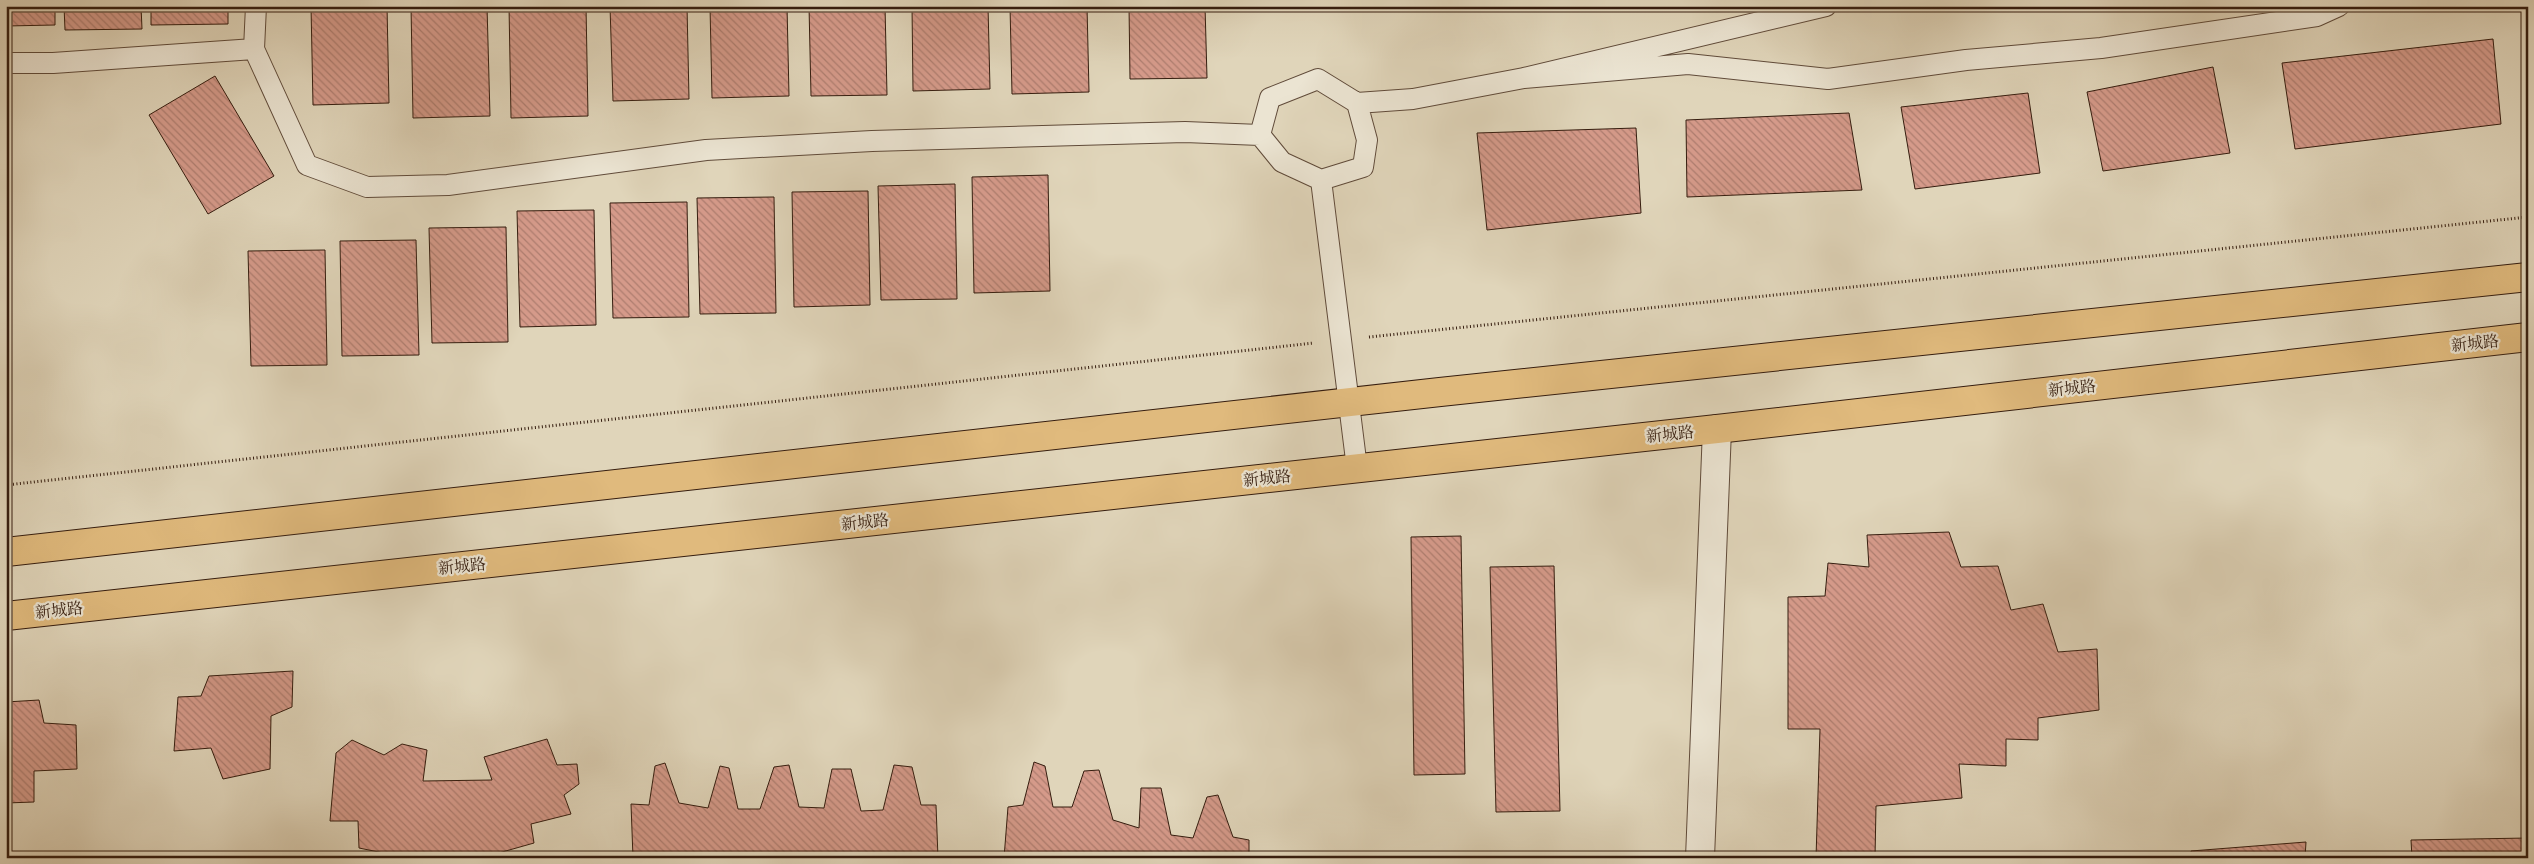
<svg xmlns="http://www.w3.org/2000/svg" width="2534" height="864" font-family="'IM FELL French Canon','Noto Serif SC',serif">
	<defs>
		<pattern id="building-back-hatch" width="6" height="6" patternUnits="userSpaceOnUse" patternTransform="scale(1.25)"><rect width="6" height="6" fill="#d59a8a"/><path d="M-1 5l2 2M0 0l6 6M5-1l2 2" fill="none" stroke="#ae7d6f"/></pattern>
	</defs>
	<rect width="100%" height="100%" fill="#e0d5ba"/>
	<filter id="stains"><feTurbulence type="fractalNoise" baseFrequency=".004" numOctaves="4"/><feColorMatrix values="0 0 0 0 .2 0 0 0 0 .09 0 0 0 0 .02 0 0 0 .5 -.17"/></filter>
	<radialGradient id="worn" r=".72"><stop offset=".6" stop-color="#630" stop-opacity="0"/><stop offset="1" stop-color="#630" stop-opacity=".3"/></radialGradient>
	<path fill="url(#building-back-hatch)" stroke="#351d0f" d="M 6,6 L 55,6 L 55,25 L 6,26 Z
		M 64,6 L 141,6 L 142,29 L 65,30 Z
		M 151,6 L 228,6 L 228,24 L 151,25 Z
		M 311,6 L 387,6 L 389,103 L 313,105 Z
		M 411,6 L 487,6 L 490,116 L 413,118 Z
		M 509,6 L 586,6 L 588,116 L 511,118 Z
		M 610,6 L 687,6 L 689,99 L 613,101 Z
		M 710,6 L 787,6 L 789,96 L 712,98 Z
		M 809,6 L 885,6 L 887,95 L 811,96 Z
		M 912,6 L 988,6 L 990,89 L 913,91 Z
		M 1010,6 L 1087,6 L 1089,92 L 1012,94 Z
		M 1129,6 L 1205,6 L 1207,78 L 1130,79 Z
		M 2493,39 L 2501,124 L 2295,149 L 2282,63 Z
		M 2213,67 L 2230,153 L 2103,171 L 2087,92 Z
		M 215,76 L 274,176 L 208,214 L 149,115 Z
		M 2028,93 L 2040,173 L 1915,189 L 1901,107 Z
		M 1849,113 L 1862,190 L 1687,197 L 1686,120 Z
		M 1636,128 L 1641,213 L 1487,230 L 1477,133 Z
		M 1048,175 L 1050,291 L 974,293 L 972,177 Z
		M 955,184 L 957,299 L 881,300 L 878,186 Z
		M 868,191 L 870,305 L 794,307 L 792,192 Z
		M 774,197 L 776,313 L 700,314 L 697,198 Z
		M 687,202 L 689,317 L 613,318 L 610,203 Z
		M 594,210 L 596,325 L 520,327 L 517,211 Z
		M 506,227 L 508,342 L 432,343 L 429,228 Z
		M 416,240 L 419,355 L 342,356 L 340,241 Z
		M 325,250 L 327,365 L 251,366 L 248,251 Z
		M 1949,532 L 1961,567 L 1998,566 L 2011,610 L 2043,604 L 2058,652 L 2097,649 L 2099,710 L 2038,718 L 2038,740 L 2006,739 L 2006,766 L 1959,764 L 1962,798 L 1876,806 L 1875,858 L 1816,858 L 1820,729 L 1788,729 L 1788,597 L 1825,596 L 1828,563 L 1869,567 L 1867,535 Z
		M 1461,536 L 1465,774 L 1414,775 L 1411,537 Z
		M 1554,566 L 1560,811 L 1496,812 L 1490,567 Z
		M 293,671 L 292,707 L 271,716 L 270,769 L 223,779 L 211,748 L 174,751 L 178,697 L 201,696 L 209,676 Z
		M 39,700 L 44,723 L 76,725 L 77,769 L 34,771 L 34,802 L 6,803 L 6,702 Z
		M 547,739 L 557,765 L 577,764 L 579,784 L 564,795 L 571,814 L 531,824 L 534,843 L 481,858 L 408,858 L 359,848 L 358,821 L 330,821 L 336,753 L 352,740 L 384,755 L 402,744 L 427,750 L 423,781 L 492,780 L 484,757 Z
		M 1034,762 L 1045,766 L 1053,807 L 1072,807 L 1084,771 L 1099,770 L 1113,820 L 1139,828 L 1141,788 L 1161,788 L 1171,835 L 1193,838 L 1207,797 L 1218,795 L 1233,837 L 1249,840 L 1249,858 L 1004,858 L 1008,807 L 1023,805 Z
		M 665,763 L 679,803 L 708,808 L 720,766 L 729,768 L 738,809 L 760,809 L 774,767 L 789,765 L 799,807 L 824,808 L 832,769 L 851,769 L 861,811 L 883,810 L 894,765 L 912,767 L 921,805 L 936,805 L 938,858 L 633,858 L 631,804 L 649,805 L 655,766 Z
		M 2528,838 L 2528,858 L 2412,858 L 2411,840 Z
		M 2306,842 L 2305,858 L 2192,858 L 2191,851 Z"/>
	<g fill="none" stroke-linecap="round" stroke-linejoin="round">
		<g stroke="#604b3a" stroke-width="22">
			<path id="service" d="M 256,6 L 254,49 L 307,165 L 367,187 L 448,185 L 706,150 L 872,141 L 1185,132 L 1260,135
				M 1826,6 L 1524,78 L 1688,64 L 1828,79 L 1966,60 L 2101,48 L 2317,16 L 2339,6
				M 6,63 L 53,63 L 254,49
				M 1357,103 L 1367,140 L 1363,167 L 1321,180 L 1282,162 L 1260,135 L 1270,98 L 1318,79 L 1357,103 L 1413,99 L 1524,78
				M 1321,180 L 1357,468"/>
		</g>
		<g stroke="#604b3a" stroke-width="30">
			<path id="minor" d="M 1700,858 L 1717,429"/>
		</g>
		<g stroke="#351d0f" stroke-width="30">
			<path id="primary" d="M 6,552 L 1440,392 L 2528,277
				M 6,616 L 1717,429 L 2528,337"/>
		</g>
		<path stroke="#351d0f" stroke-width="3" stroke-dasharray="1 2.5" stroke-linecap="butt" d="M 1369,337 L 2528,217
			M 6,485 L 1314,343"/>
		<use href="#service" stroke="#ebe4d2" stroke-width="20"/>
		<use href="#minor" stroke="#ebe4d2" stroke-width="28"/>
		<use href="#primary" stroke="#e0ba7d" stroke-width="28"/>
	</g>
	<g text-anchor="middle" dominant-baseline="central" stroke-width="4.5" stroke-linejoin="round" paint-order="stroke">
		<g font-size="16" fill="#351d0f" stroke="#ebe4d2">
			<text transform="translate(2475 343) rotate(-6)">新城路</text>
			<text transform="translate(2072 388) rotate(-6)">新城路</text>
			<text transform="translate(1670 434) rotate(-6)">新城路</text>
			<text transform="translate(1267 478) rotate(-6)">新城路</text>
			<text transform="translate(865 522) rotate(-6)">新城路</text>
			<text transform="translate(462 566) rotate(-6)">新城路</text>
			<text transform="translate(59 610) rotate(-6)">新城路</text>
		</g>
	</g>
	<rect width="2534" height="864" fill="none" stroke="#e0d5ba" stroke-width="25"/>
	<rect x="8" y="8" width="2519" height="849" fill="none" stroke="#351d0f" stroke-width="2.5"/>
	<rect x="12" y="12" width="2509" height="839" fill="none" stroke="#351d0f"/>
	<rect width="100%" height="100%" filter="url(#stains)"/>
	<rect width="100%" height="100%" fill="url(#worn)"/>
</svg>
